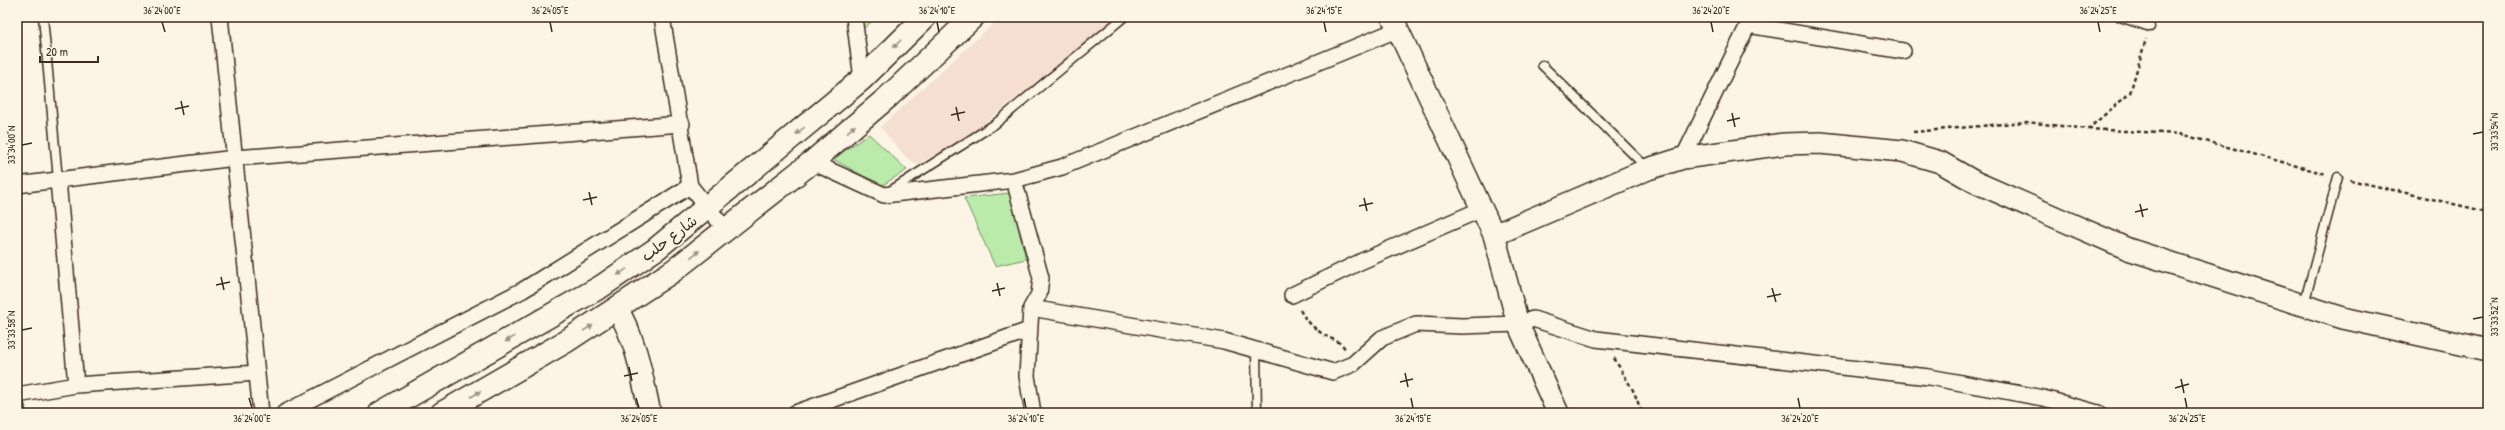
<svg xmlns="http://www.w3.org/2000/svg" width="2505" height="430" font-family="'Patrick Hand','Playpen Sans Arabic',sans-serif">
	<rect width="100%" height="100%" fill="#fcf5e5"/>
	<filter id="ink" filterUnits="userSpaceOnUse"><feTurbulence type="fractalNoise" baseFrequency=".025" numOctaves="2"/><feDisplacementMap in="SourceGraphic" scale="8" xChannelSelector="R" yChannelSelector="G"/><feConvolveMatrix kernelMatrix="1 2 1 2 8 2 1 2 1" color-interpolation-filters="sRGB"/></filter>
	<g filter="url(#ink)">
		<path fill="#f5dfd0" d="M 1001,17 L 1118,17 L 976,130 L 918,165 L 906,157 L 880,127 Z"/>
		<path fill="#baebab" stroke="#7a8a64" d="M 861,17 L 877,17 L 863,29 Z
			M 869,134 L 907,170 L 881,186 L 833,159 Z
			M 1010,193 L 1026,259 L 995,266 L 964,198 Z"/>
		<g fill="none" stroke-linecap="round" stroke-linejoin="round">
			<g stroke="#3b2a1e" stroke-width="11">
				<path id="lane" d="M 43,17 L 58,180
					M 2120,17 L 2150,27
					M 1542,65 L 1647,168
					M 890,191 L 995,124 L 1124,17
					M 2304,304 L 2338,177
					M 1256,350 L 1257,413"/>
			</g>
			<g stroke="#3b2a1e" stroke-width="18">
				<path id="street" d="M 220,17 L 261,413
					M 662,17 L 690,186 L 726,230
					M 854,17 L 862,79
					M 1683,158 L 1748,25 L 1903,51
					M 812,162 L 884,195 L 1014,180 L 1062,167 L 1399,29
					M 58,180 L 76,385
					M 1014,180 L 1041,278 L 1039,294 L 1031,308 L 1224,341 L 1333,372 L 1353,364 L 1382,338 L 1416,324 L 1462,326 L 1518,324 L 1533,319 L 1596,339 L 1929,377 L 2043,398 L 2098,413
					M 17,185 L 235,158 L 682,124
					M 1292,295 L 1362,261 L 1482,209
					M 1031,308 L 1027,376 L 1033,413
					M 17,395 L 76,385 L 257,373
					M 17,408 L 17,413
					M 284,413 L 523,290 L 690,186
					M 795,413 L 1029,330"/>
			</g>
			<g stroke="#3b2a1e" stroke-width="24">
				<path id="secondary" d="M 1392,17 L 1494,235 L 1518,324 L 1558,413
					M 1494,235 L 1648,169 L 1683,158 L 1784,144 L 1820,143 L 1902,151 L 1940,162 L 1975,182 L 2128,249 L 2343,318 L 2488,350
					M 617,309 C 637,341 642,377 650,413"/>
			</g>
			<g stroke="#3b2a1e" stroke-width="25">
				<path id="primary" d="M 380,413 L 602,286 L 656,249 L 862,79 L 925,17
					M 442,413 L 565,342 L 673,271 L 812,162 L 888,97 L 973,17"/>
			</g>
			<path stroke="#3b2a1e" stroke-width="2.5" stroke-dasharray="4 3" stroke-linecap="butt" d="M 2088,129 L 2180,134 L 2326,174
				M 1913,132 L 2026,122 L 2088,129 L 2130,93 L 2146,39
				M 2350,180 L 2488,212
				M 1300,310 C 1306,321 1314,328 1324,335 C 1331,339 1341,341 1345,349
				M 1614,358 L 1634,392 L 1642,413"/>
			<use href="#lane" stroke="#fcf5e5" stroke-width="8"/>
			<use href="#street" stroke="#fcf5e5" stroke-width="15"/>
			<use href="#secondary" stroke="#fcf5e5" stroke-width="21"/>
			<use href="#primary" stroke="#fcf5e5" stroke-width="22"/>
		</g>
		<defs><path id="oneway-solid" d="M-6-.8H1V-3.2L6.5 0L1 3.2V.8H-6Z"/></defs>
		<g fill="#9c9082">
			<use href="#oneway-solid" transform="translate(897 44) rotate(135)"/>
			<use href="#oneway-solid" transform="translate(851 129) rotate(-41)"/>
			<use href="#oneway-solid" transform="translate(800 131) rotate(140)"/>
			<use href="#oneway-solid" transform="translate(695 254) rotate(-38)"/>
			<use href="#oneway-solid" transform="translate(622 272) rotate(146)"/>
			<use href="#oneway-solid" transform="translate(588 328) rotate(-32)"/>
			<use href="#oneway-solid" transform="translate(510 339) rotate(150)"/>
			<use href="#oneway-solid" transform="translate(476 394) rotate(-30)"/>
		</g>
	</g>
	<path fill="none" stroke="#3b2a1e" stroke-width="1.5" d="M 162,22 L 165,32M 550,22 L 552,32M 937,22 L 939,32M 1324,22 L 1326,32M 1711,22 L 1713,32M 2098,22 L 2100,32M 181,101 L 184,115M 956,107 L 959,121M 175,109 L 189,106M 1732,113 L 1735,127M 951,115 L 965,112M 1727,121 L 1740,118M 2473,134 L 2483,132M 22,145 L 32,143M 589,192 L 592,205M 1364,198 L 1367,211M 583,200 L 597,197M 2140,204 L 2143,217M 1359,206 L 1373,203M 2135,212 L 2148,209M 221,277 L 224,290M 997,283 L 1000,296M 216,285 L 230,282M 1772,288 L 1776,302M 992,291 L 1005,288M 1767,297 L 1781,294M 2473,319 L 2483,317M 22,330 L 32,328M 629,367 L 632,381M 1405,373 L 1408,387M 624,376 L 638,373M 2181,379 L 2184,393M 1400,382 L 1413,379M 2175,388 L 2189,384M 249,398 L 252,408M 636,398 L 639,408M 1024,398 L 1026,408M 1411,398 L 1413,408M 1798,398 L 1800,408M 2185,398 L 2187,408"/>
	<g text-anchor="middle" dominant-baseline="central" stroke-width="4" stroke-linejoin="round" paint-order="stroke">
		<g font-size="15" fill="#3b2a1e" stroke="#fcf5e5">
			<text transform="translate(669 238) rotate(-37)">شارع حلب</text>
		</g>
	</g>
	<rect width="2505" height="430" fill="none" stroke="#fcf5e5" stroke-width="44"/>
	<path d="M40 56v6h58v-6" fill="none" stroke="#3b2a1e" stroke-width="2"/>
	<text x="46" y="56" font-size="12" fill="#3b2a1e" stroke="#fcf5e5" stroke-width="3" paint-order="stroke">20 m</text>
	<rect x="22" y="22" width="2461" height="386" fill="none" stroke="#3b2a1e" stroke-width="1.5"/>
	<g font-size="10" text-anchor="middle" fill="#3b2a1e">
		<text x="162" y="14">36°24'00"E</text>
		<text x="550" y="14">36°24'05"E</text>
		<text x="937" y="14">36°24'10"E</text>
		<text x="1324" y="14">36°24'15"E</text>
		<text x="1711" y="14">36°24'20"E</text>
		<text x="2098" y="14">36°24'25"E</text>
		<text transform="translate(2494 132) rotate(-90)" y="4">33°33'54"N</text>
		<text transform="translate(11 145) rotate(-90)" y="4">33°34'00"N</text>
		<text transform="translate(2494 317) rotate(-90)" y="4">33°33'52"N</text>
		<text transform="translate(11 330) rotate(-90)" y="4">33°33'58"N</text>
		<text x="252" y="422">36°24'00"E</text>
		<text x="639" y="422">36°24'05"E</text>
		<text x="1026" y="422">36°24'10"E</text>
		<text x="1413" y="422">36°24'15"E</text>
		<text x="1800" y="422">36°24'20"E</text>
		<text x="2187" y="422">36°24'25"E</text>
	</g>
</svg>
